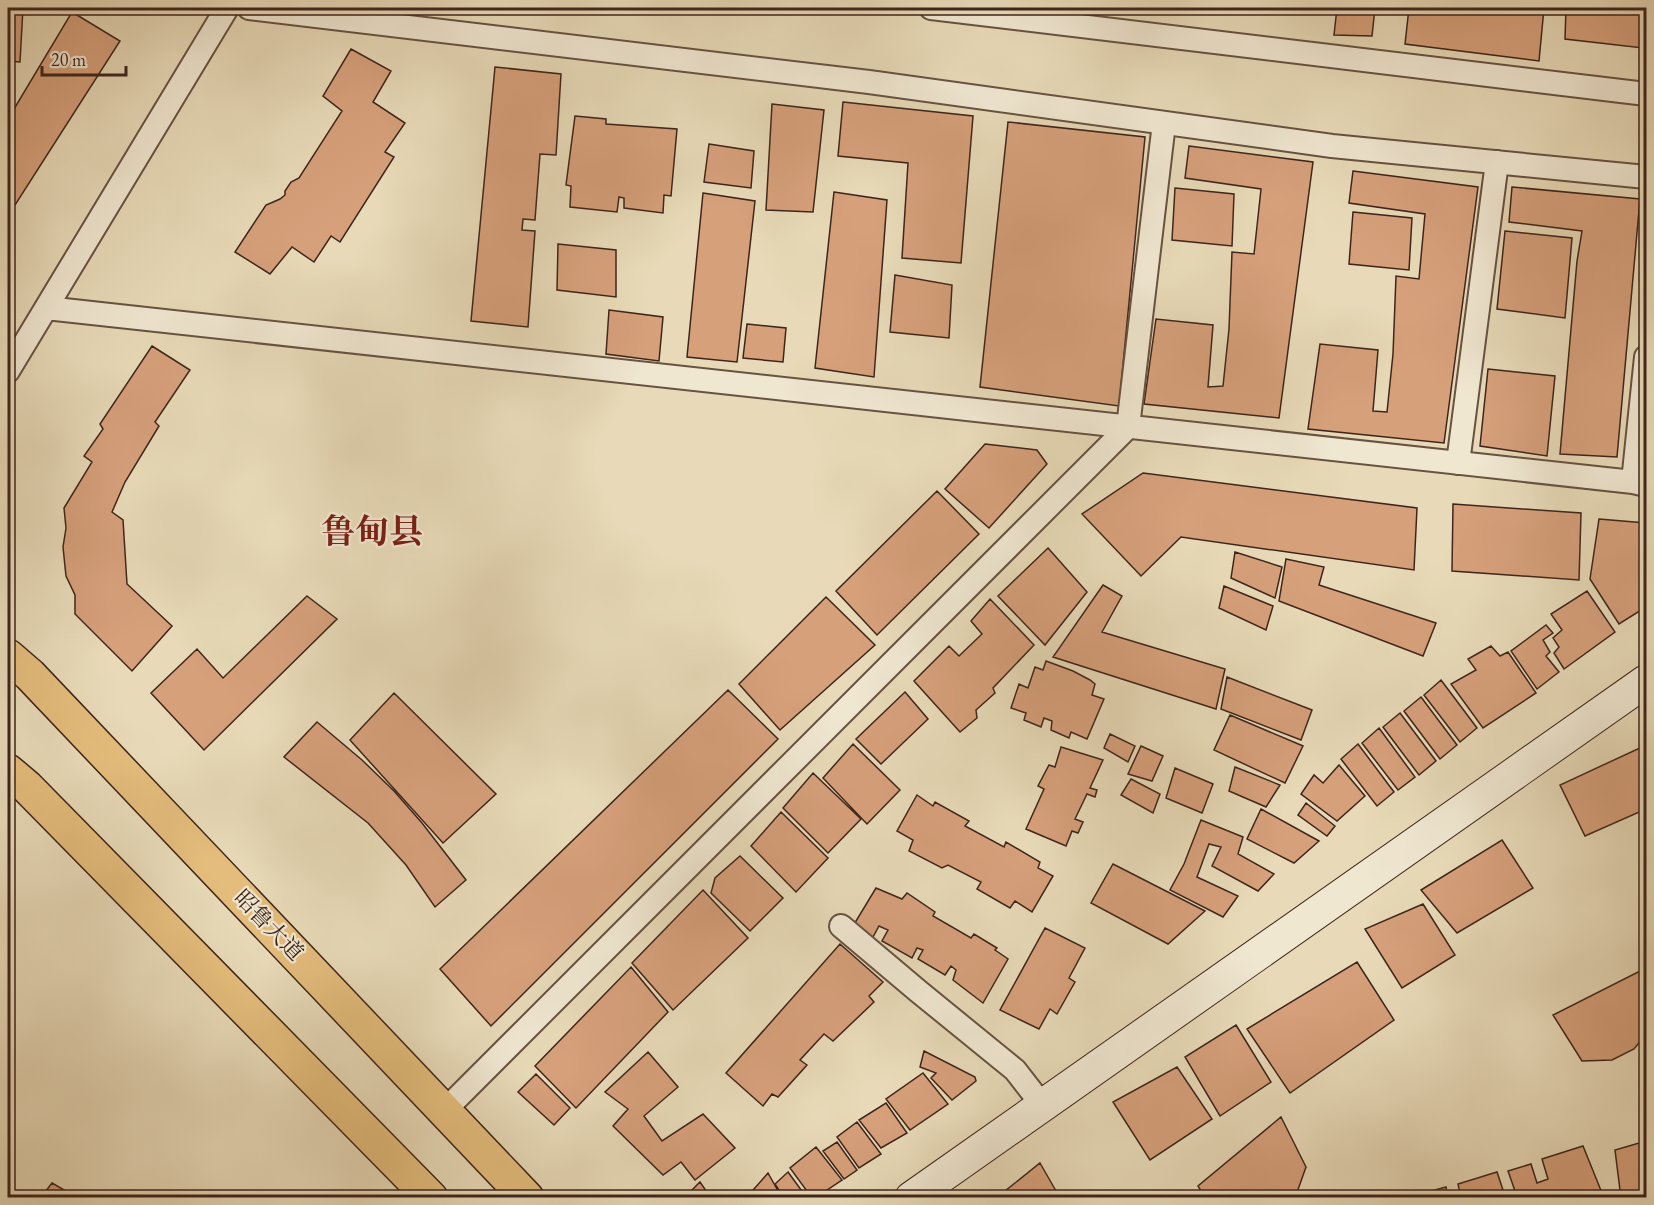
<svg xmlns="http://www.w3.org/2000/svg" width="1654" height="1205" font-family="'EB Garamond','Noto Serif SC',serif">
	<rect width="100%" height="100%" fill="#e8dab8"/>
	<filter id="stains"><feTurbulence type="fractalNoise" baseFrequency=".00333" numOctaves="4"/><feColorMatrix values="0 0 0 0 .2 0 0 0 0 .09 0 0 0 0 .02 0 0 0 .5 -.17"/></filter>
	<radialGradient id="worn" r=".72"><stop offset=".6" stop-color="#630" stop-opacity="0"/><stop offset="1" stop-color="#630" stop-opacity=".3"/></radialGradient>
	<path fill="#d6a07b" stroke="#3e251b" stroke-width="1.5" d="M 8,8 L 23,8 L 20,62 L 8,61 Z
		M 1337,8 L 1375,8 L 1372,36 L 1334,35 Z
		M 1409,8 L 1544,8 L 1539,61 L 1405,44 Z
		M 1566,8 L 1646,8 L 1643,48 L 1565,39 Z
		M 72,12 L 120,41 L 8,216 L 8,119 Z
		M 351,49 L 391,71 L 373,102 L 405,123 L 385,152 L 394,157 L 340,242 L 331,236 L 314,262 L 292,247 L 270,274 L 235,252 L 266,205 L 280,199 L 285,195 L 285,191 L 291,182 L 299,178 L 342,111 L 323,96 Z
		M 495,67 L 561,74 L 556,155 L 540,154 L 535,220 L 523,219 L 522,230 L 535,231 L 528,327 L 471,321 Z
		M 843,102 L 973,116 L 961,263 L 902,258 L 908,163 L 838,156 Z
		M 772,104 L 824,110 L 813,212 L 766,210 Z
		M 575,116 L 606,119 L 606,124 L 677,129 L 671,196 L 664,195 L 663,213 L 624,208 L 624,198 L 619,197 L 617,212 L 570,207 L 571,186 L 566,185 Z
		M 1008,122 L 1145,137 L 1119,406 L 980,387 Z
		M 709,144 L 754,151 L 751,188 L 704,182 Z
		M 1189,146 L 1313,162 L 1279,418 L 1144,404 L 1156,319 L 1213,325 L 1208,387 L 1223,386 L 1229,329 L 1232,252 L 1254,254 L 1261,189 L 1185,178 Z
		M 1353,171 L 1478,187 L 1444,443 L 1308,429 L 1320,344 L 1378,350 L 1373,411 L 1387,412 L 1393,354 L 1396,276 L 1419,279 L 1425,214 L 1349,203 Z
		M 1512,187 L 1640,199 L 1617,457 L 1560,454 L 1577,261 L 1582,231 L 1509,222 Z
		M 1175,188 L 1234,194 L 1232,246 L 1172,240 Z
		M 834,192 L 887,200 L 874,377 L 815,368 Z
		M 703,193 L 755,201 L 737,362 L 687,357 Z
		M 1353,212 L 1412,218 L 1409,270 L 1349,264 Z
		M 1505,231 L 1572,238 L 1565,318 L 1497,309 Z
		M 558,244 L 616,250 L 616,297 L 557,290 Z
		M 895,275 L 952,285 L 949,338 L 890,332 Z
		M 609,310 L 663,317 L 659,361 L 606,354 Z
		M 747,324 L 786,328 L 783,362 L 743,358 Z
		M 152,346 L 190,370 L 155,422 L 159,426 L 125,482 L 112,512 L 123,520 L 127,584 L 172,626 L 132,671 L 75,614 L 75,595 L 66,576 L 63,547 L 66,528 L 64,508 L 92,462 L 84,456 L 103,429 L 100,424 Z
		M 1488,369 L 1555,376 L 1547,456 L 1480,446 Z
		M 985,444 L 1037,450 L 1047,464 L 989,528 L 945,489 Z
		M 1143,473 L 1417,508 L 1414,570 L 1181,537 L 1141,576 L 1082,514 Z
		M 937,491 L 979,534 L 877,635 L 836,591 Z
		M 1453,504 L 1581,513 L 1579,580 L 1452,571 Z
		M 1599,519 L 1646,523 L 1646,607 L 1619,624 L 1590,579 Z
		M 1048,548 L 1087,592 L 1045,645 L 998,596 Z
		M 1235,552 L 1282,567 L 1275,598 L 1231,578 Z
		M 1286,559 L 1324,567 L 1319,585 L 1436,623 L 1423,656 L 1279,601 Z
		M 1103,585 L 1122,596 L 1102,632 L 1225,669 L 1216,709 L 1053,657 Z
		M 1224,586 L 1273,606 L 1266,630 L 1219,608 Z
		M 1587,591 L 1615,632 L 1564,669 L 1554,653 L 1559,647 L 1553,638 L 1562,630 L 1551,614 Z
		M 307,596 L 337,619 L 204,750 L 151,693 L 197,649 L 223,678 Z
		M 826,597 L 875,645 L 780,730 L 739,684 Z
		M 990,599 L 1034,645 L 993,688 L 995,693 L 976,710 L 977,718 L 960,732 L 914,681 L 949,646 L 959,656 L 982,634 L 971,621 Z
		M 1546,625 L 1553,633 L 1543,640 L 1550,652 L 1546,656 L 1559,672 L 1537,689 L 1511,651 Z
		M 1491,646 L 1500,656 L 1508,652 L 1536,693 L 1483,728 L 1451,684 L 1476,670 L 1468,659 Z
		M 1046,661 L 1073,671 L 1090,680 L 1095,684 L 1092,695 L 1104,699 L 1087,739 L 1071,732 L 1069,738 L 1051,730 L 1052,721 L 1044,718 L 1041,727 L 1024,720 L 1026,713 L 1011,708 L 1019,684 L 1028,688 L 1035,667 L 1043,670 Z
		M 1227,677 L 1312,710 L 1301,740 L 1221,709 Z
		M 1441,680 L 1477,728 L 1460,742 L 1424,695 Z
		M 728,690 L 778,739 L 491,1026 L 440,969 Z
		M 905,692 L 928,719 L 881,764 L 856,739 Z
		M 394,693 L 496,794 L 443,843 L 350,740 Z
		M 1421,697 L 1457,745 L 1440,759 L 1404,711 Z
		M 1400,713 L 1436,761 L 1419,775 L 1383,727 Z
		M 1230,715 L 1303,746 L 1285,783 L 1214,750 Z
		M 317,722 L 362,760 L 394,791 L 422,823 L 466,880 L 435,907 L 406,865 L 368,823 L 284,757 Z
		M 1379,728 L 1415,777 L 1398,790 L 1362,743 Z
		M 1110,734 L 1135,746 L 1128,762 L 1104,748 Z
		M 853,744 L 900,790 L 867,824 L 823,778 Z
		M 1358,744 L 1394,792 L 1377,806 L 1341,759 Z
		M 1141,746 L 1163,756 L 1152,781 L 1128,774 Z
		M 1061,747 L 1103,760 L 1090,788 L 1097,790 L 1095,797 L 1087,794 L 1075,819 L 1083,822 L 1078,833 L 1072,831 L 1066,846 L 1026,829 L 1044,789 L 1038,786 L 1049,765 L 1055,767 Z
		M 1642,747 L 1646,755 L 1646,809 L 1585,836 L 1560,785 Z
		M 1339,765 L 1365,796 L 1337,821 L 1301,794 L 1314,775 L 1323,783 Z
		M 1235,767 L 1280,785 L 1266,807 L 1229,791 Z
		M 1175,768 L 1213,784 L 1202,813 L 1166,798 Z
		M 813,773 L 861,819 L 828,853 L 783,808 Z
		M 1131,779 L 1160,794 L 1153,813 L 1121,795 Z
		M 917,795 L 933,806 L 935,802 L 969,821 L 965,826 L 1004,847 L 1006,842 L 1040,862 L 1038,868 L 1053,876 L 1032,912 L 1015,901 L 1010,908 L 977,889 L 981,882 L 948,865 L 942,868 L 909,851 L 913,840 L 897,831 Z
		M 1306,803 L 1335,826 L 1327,836 L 1298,815 Z
		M 1261,809 L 1319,841 L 1294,863 L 1247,839 Z
		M 781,812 L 828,858 L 796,892 L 751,846 Z
		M 1201,820 L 1243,837 L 1238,854 L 1274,874 L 1258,891 L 1212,866 L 1221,847 L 1209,844 L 1197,877 L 1238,896 L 1223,917 L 1170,890 L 1184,864 Z
		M 1502,840 L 1533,888 L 1457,933 L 1421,890 Z
		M 740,856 L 783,898 L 750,931 L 711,893 L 715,878 Z
		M 1113,864 L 1205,911 L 1168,944 L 1091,903 Z
		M 876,888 L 902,899 L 907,893 L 935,912 L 933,916 L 971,938 L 974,934 L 997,948 L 995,950 L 1008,959 L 983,1003 L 953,980 L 956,970 L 951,966 L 945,975 L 918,959 L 923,950 L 917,948 L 912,958 L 882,941 L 888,930 L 879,926 L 873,937 L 853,926 Z
		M 703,890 L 748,938 L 673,1010 L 632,963 Z
		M 1423,904 L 1455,955 L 1402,988 L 1365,929 Z
		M 1045,928 L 1085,948 L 1069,978 L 1075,982 L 1057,1014 L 1050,1009 L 1039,1029 L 1000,1010 Z
		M 840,944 L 883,982 L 869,996 L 874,1002 L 833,1041 L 824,1034 L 800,1060 L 807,1065 L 778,1097 L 772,1094 L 763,1106 L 726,1073 Z
		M 1357,962 L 1394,1020 L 1290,1093 L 1247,1029 Z
		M 631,967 L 668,1012 L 576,1108 L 535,1066 Z
		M 1646,968 L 1646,1010 L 1640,1013 L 1646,1027 L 1646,1034 L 1634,1049 L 1612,1060 L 1582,1061 L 1553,1015 Z
		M 1236,1025 L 1271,1082 L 1220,1116 L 1185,1057 Z
		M 924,1051 L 975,1077 L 976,1081 L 952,1100 L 931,1078 L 936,1073 L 920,1067 Z
		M 648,1052 L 678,1087 L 644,1116 L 662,1141 L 703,1114 L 735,1148 L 695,1180 L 681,1162 L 663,1175 L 613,1126 L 628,1109 L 605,1092 Z
		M 1177,1067 L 1212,1119 L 1150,1160 L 1113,1102 Z
		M 923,1073 L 948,1104 L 910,1130 L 886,1099 Z
		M 536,1074 L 570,1108 L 554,1125 L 518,1092 Z
		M 886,1103 L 907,1133 L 881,1148 L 859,1120 Z
		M 1281,1117 L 1306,1167 L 1295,1198 L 1205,1198 L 1198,1186 Z
		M 857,1122 L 881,1154 L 859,1168 L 837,1137 Z
		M 1646,1141 L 1646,1198 L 1621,1198 L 1615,1150 Z
		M 837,1142 L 857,1170 L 844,1179 L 823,1151 Z
		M 1583,1146 L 1604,1198 L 1461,1198 L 1458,1184 L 1497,1172 L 1504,1193 L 1515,1191 L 1508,1171 L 1531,1164 L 1537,1183 L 1548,1179 L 1542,1159 Z
		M 816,1147 L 842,1180 L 815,1198 L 812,1198 L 790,1168 Z
		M 1040,1163 L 1060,1198 L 1009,1198 L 1005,1191 Z
		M 788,1172 L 807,1198 L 784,1198 L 775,1184 Z
		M 768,1173 L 782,1198 L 746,1198 Z
		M 700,1182 L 711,1198 L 684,1198 Z
		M 52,1183 L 78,1198 L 46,1198 L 45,1192 Z
		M 1446,1187 L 1448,1198 L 1409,1198 L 1409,1197 Z"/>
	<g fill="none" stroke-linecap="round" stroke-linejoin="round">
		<g stroke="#685242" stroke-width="26">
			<path id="street" d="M 249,8 L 869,82 L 1332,146 L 1646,177
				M 931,8 L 1646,94
				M 46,308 L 1633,482 L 1646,485
				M 8,371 L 227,8
				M 1458,463 L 1497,162
				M 1633,482 L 1646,357
				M 841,926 L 918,991 L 1015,1070 L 1043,1106
				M 445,1110 L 1128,427 L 1164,123"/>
		</g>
		<g stroke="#3e251b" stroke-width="34">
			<path id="secondary" d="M 911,1198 L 1646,681"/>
		</g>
		<g stroke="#3e251b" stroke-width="36">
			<path id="highway" d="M 8,656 L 30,675 L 527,1198
				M 8,771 L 27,787 L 431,1198"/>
		</g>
		<use href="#street" stroke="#f0e7d1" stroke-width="22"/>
		<use href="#secondary" stroke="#f0e7d1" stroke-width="32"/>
		<use href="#highway" stroke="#e4bd7c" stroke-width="33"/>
	</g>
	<g text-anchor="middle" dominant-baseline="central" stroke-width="4.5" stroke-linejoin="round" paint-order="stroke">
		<g font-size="22" fill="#3e251b" stroke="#f0e7d1">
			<text transform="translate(269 925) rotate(46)">昭鲁大道</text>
		</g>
		<g font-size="34" font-weight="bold" fill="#7a1f14" stroke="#f0e7d1">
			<text x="372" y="531">鲁甸县</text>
		</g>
	</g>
	<rect width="1654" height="1205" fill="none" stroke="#e8dab8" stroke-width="30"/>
	<rect x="9" y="9" width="1636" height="1187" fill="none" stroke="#3e251b" stroke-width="3"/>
	<rect x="15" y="15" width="1624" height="1175" fill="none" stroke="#3e251b" stroke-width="1.5"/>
	<path d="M42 66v9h84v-9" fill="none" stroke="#3e251b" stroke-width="3"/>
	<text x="51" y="66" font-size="18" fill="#3e251b" stroke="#f0e7d1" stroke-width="4.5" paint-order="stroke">20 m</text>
	<rect width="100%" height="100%" filter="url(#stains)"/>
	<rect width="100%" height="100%" fill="url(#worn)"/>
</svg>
